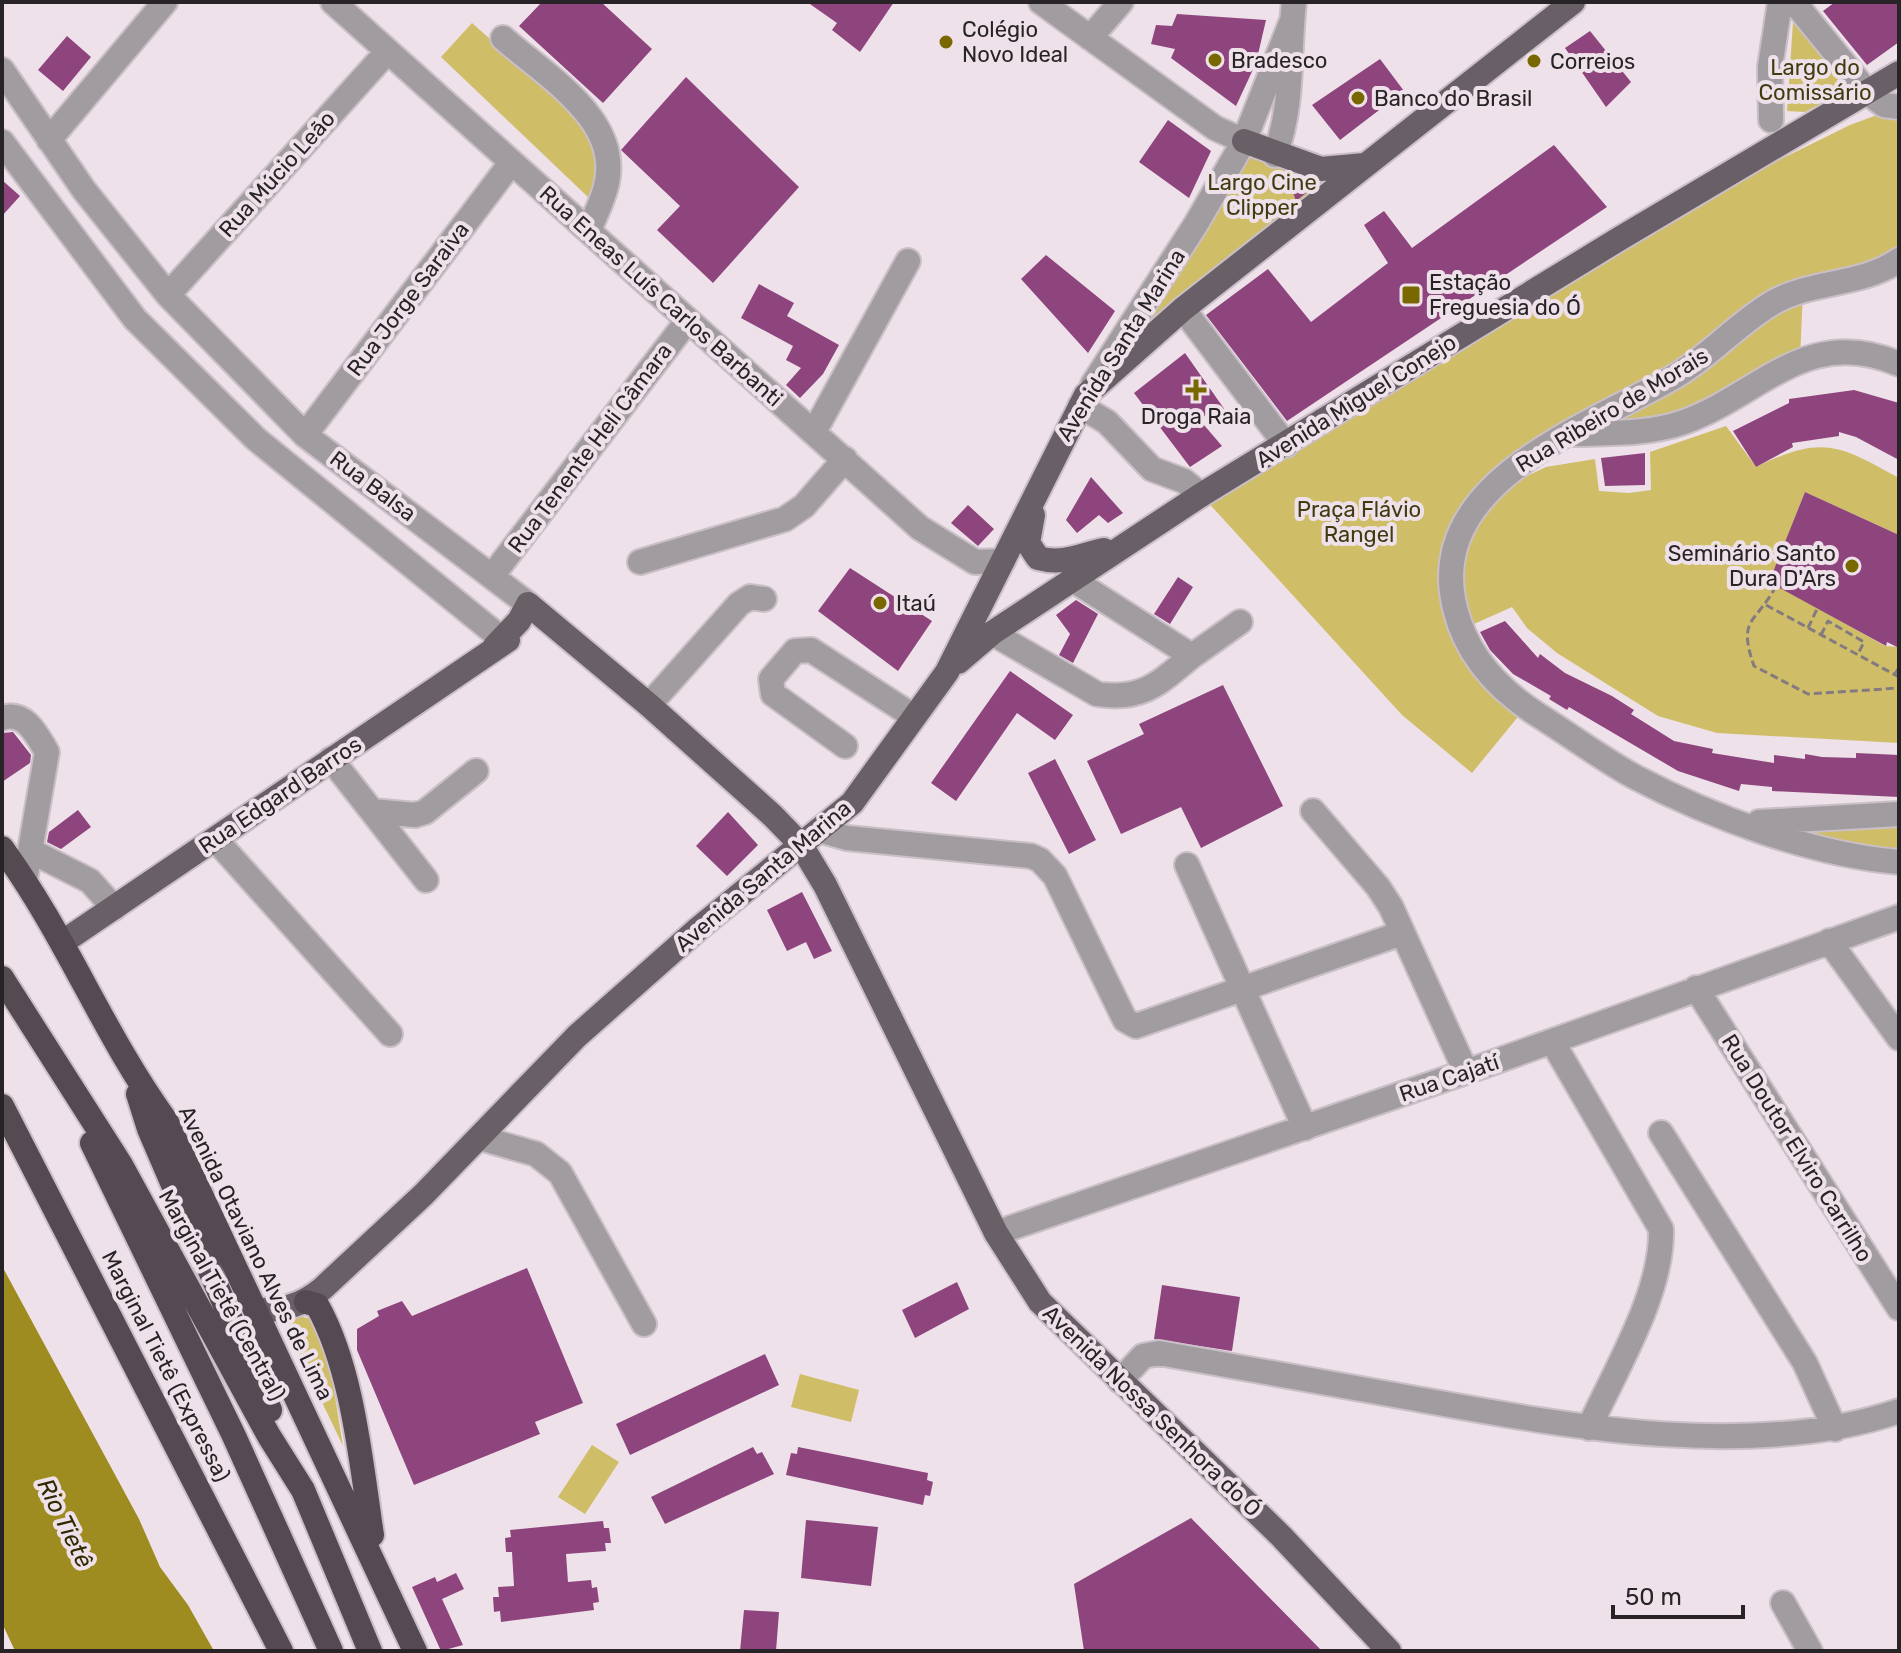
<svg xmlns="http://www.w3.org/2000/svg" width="1901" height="1653" font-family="Rubik,sans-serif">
	<rect width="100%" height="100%" fill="#eee1ea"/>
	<path fill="#cfbe67" d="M 1793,22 L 1839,73 L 1835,96 L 1805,112 L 1787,111 Z
		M 472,23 L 586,124 L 598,166 L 589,198 L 441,57 Z
		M 1885,112 L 1899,116 L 1899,258 L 1803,291 L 1800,359 C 1759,376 1725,409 1682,423 C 1655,431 1626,432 1598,433 C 1588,434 1576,432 1567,435 C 1493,461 1424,548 1464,625 L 1463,558 L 1476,524 L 1510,484 L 1546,467 L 1595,459 L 1599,491 L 1629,493 L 1651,490 L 1650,452 L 1726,426 L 1756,467 C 1822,435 1838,444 1899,478 L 1899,535 L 1805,492 L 1770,581 L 1885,646 L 1899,647 L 1899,743 L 1717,733 L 1658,716 L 1557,653 L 1527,628 L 1512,607 L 1465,628 C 1479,666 1495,682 1526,707 L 1472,773 L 1402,715 L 1204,498 L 1393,377 L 1619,239 L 1850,125 Z
		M 1244,141 L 1275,155 L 1365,165 L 1154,327 L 1143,305 Z
		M 1899,814 L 1899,862 L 1745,823 Z
		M 296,1315 L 314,1320 L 327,1347 L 343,1446 L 284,1323 L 287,1316 Z
		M 800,1374 L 859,1390 L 851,1422 L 791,1407 Z
		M 592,1445 L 619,1462 L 585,1514 L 558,1497 Z"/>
	<path fill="#9f8c21" d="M 2,1266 L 139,1519 L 160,1567 L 188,1605 L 214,1651 L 15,1651 L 2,1623 Z"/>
	<path fill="#8e457d" d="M 542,2 L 601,2 L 652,49 L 603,103 L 519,26 Z
		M 807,2 L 894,2 L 860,52 L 832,30 L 837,23 Z
		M 1835,2 L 1899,2 L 1899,42 L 1867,65 L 1823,11 Z
		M 1177,14 L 1266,20 L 1256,63 L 1236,106 L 1171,58 L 1175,49 L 1151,44 L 1156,25 L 1172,26 Z
		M 1590,31 L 1631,82 L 1606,107 L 1565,48 Z
		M 67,36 L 91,57 L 63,91 L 38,70 Z
		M 1380,59 L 1404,91 L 1340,140 L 1312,105 Z
		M 686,77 L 799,187 L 713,283 L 657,230 L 680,206 L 621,150 Z
		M 1168,120 L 1211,151 L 1189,198 L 1139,162 Z
		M 1554,145 L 1607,207 L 1287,421 L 1206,315 L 1268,269 L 1311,322 L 1388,263 L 1364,225 L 1384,211 L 1412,248 Z
		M 2,180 L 20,196 L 2,216 Z
		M 1306,180 L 1315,186 L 1296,201 L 1290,183 Z
		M 1046,255 L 1115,311 L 1088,353 L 1021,279 Z
		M 759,284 L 794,303 L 787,316 L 839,345 L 823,374 L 800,398 L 786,385 L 801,368 L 786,360 L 793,346 L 741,318 Z
		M 1185,353 L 1225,410 L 1198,418 L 1222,446 L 1190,467 L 1134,393 Z
		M 1854,390 L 1899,403 L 1899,460 L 1856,437 L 1839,432 L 1839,436 L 1792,443 L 1793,447 L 1756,467 L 1733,431 L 1789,403 L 1789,399 Z
		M 1645,453 L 1645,485 L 1605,486 L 1601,458 Z
		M 1091,477 L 1123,513 L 1108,523 L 1099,515 L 1077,533 L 1066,520 Z
		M 1805,492 L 1899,535 L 1899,648 L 1887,642 L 1886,646 L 1769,582 Z
		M 968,505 L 994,529 L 978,546 L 951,523 Z
		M 850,568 L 932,621 L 898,671 L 818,611 Z
		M 1178,577 L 1193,587 L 1170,624 L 1154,614 Z
		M 1076,600 L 1098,614 L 1073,663 L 1059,655 L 1070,634 L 1056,615 Z
		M 1505,621 L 1538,658 L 1540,654 L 1565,673 L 1612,696 L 1634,710 L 1631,714 L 1674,741 L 1713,749 L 1712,753 L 1774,763 L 1774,755 L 1805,759 L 1805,754 L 1822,757 L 1856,758 L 1856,753 L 1899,755 L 1899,797 L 1772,791 L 1772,787 L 1741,784 L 1739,791 L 1678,771 L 1569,707 L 1567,710 L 1549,699 L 1551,696 L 1513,674 L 1490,650 L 1480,632 Z
		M 1010,671 L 1073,715 L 1055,740 L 1017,713 L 956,801 L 931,783 Z
		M 1223,685 L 1283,806 L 1201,848 L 1181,807 L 1121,834 L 1087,761 L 1144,734 L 1139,724 Z
		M 13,732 L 31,755 L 30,763 L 2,782 L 2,733 Z
		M 1055,759 L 1096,840 L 1069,854 L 1028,773 Z
		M 78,810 L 91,827 L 61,849 L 47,842 L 49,832 Z
		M 728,812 L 758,845 L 727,876 L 696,846 Z
		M 802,892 L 832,951 L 814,959 L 806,942 L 787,951 L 767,910 Z
		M 527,1268 L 583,1403 L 535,1422 L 540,1434 L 414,1485 L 357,1350 L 357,1329 L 379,1316 L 377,1311 L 402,1301 L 412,1316 Z
		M 957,1282 L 969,1309 L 915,1338 L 902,1310 Z
		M 1162,1285 L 1240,1297 L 1232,1351 L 1154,1339 Z
		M 765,1354 L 779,1385 L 630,1455 L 616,1424 Z
		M 753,1447 L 757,1454 L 762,1452 L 774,1474 L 665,1524 L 651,1497 Z
		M 798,1447 L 928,1473 L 927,1480 L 933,1482 L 930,1496 L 925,1495 L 923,1505 L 786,1475 L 791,1453 L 797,1454 Z
		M 1191,1518 L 1322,1651 L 1084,1651 L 1074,1584 Z
		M 806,1520 L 878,1527 L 871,1586 L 801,1578 Z
		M 603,1521 L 604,1528 L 609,1528 L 611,1543 L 605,1543 L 606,1551 L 566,1554 L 568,1582 L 591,1580 L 592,1588 L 597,1587 L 599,1602 L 593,1603 L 594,1610 L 501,1622 L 500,1611 L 494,1612 L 493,1597 L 499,1597 L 498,1587 L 514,1586 L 512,1552 L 506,1552 L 505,1538 L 511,1537 L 510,1530 Z
		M 456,1573 L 464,1589 L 442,1599 L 463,1645 L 441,1651 L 412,1587 L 435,1577 L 437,1582 Z
		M 744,1610 L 779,1612 L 776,1651 L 740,1651 Z"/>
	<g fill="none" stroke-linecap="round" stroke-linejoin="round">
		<g stroke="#cabfc7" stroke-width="28">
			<path id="minor" d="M 333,2 L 920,528 L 975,562 L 1003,561
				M 1041,2 L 1215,128 L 1244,141
				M 1794,2 L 1868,93 L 1884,105 L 1899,107
				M 503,38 C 547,77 626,122 605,190 C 601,204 594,217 589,231
				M 1090,38 L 1121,2
				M 2,70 L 84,190 L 168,295 L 305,435 L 528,604
				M 1771,120 L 1770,67 L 1780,2
				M 49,140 L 165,2
				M 2,142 L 135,319 L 256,439 L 502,639
				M 1275,155 C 1294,103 1288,55 1294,2
				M 1899,260 C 1862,286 1813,280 1774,302 C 1739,322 1712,354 1677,375 C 1592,426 1423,480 1455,608 C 1466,655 1499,690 1538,715 C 1570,735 1602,759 1635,777 C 1711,817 1813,855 1899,862
				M 168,295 L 387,52
				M 1183,309 L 1286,445
				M 1093,384 L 1196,224 L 1244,141 L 1291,23
				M 1080,406 L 1107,422 L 1152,469 L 1184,481 L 1201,495
				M 814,432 L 908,261
				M 1575,434 C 1611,433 1650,434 1684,422 C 1760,395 1807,324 1899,364
				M 305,435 L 511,163
				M 640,562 L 785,519 L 804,506 L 845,459
				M 492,576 L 688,320
				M 992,633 L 1097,694 C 1143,701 1159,683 1192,656 L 1073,580
				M 1192,656 L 1240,622
				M 649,705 L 739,604 L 750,597 L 764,599
				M 2,718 C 25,710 37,735 47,752 L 25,880
				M 845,746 L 773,694 L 771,679 L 795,651 L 811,650 L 913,716
				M 331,759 L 426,880
				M 372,811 L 415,815 L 425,812 L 476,771
				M 1313,811 L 1378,887 L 1391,907 L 1466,1072
				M 1759,822 L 1899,814
				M 819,830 L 847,838 L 1031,856 L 1040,860 L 1055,876 L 1125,1020 L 1136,1026 L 1402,933
				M 215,839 L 390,1034
				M 31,851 L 90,881 L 114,908
				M 1187,865 L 1305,1128
				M 1829,941 L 1899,1038
				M 1696,988 L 1899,1308
				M 1552,1041 L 1661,1229 C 1663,1293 1615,1370 1589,1428
				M 1661,1133 L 1805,1363 L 1835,1429
				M 480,1138 L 536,1154 L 560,1173 L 644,1324
				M 996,1233 L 1466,1072 L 1899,917
				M 1120,1381 L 1143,1356 L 1159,1353 C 1245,1369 1331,1384 1417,1399 C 1566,1426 1753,1461 1899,1411
				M 1783,1603 L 1810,1651"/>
		</g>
		<g stroke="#cabfc7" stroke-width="28">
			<path id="major" d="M 1244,141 L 1321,169 L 1365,165
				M 1033,515 L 1028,543 L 1038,558 C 1063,565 1081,555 1104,550
				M 495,646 L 519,621 L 528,604 L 649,705 L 773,816 L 801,845 L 825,885 L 996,1233 L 1040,1302 L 1281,1536 L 1389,1651
				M 958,662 L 992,633 L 1201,495 L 1619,239 L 1899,73
				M 63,942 L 508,640
				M 255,1310 C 282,1311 301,1306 322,1289 L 423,1195 L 577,1036 L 699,928 L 852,803 L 947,672 L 1086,395 L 1183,309 L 1573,2"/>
		</g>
		<g stroke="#cabfc7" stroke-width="28">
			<path id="highway" d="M 2,848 C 66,935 104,1036 167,1122 L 415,1651
				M 2,978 L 121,1165 L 269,1436 L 303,1490 L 370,1651
				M 138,1094 L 149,1129 L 270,1410
				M 2,1106 L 281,1651
				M 92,1143 L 234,1436 L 331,1651
				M 306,1302 L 317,1305 C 353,1369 361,1463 372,1535"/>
		</g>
		<path stroke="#847b81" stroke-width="3" stroke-dasharray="8 4" stroke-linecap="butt" d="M 1776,586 C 1756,624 1737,617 1754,666 L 1808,694 L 1899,688
			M 1766,605 L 1899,677
			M 1808,628 L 1817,609
			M 1821,635 L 1828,621 L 1864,642 L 1858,654
			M 1894,675 L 1899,668"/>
		<use href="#minor" stroke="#a19ca0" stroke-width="24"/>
		<use href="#major" stroke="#695f66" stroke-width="24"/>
		<use href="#highway" stroke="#554a51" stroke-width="24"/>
	</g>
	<g fill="#796800" stroke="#eee1ea" stroke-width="3">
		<circle cx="946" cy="42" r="8"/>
		<circle cx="1215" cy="60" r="8"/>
		<circle cx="1534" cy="61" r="8"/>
		<circle cx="1358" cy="98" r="8"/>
		<rect x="1401" y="285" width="20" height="20" rx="4"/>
		<path d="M1192 378h8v8h8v8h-8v8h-8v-8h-8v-8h8z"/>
		<circle cx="1852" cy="566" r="8"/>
		<circle cx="880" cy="603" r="8"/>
	</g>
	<g text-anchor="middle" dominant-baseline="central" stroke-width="8" stroke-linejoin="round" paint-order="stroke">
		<g font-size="22" fill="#272326" stroke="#eee1ea" text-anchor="start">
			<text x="962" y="29">Colégio<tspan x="962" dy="25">Novo Ideal</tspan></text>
			<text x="1231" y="60">Bradesco</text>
			<text x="1550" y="61">Correios</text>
			<text x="1374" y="98">Banco do Brasil</text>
			<text x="1429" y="282">Estação<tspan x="1429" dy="25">Freguesia do Ó</tspan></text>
			<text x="1196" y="416" text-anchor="middle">Droga Raia</text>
			<text x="1836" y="553" text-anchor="end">Seminário Santo<tspan x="1836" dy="25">Dura D'Ars</tspan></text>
			<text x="896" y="603">Itaú</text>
		</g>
		<g font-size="22" fill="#433b10" stroke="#eee1ea">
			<text x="1815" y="67">Largo do<tspan x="1815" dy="25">Comissário</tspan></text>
			<text x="1262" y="182">Largo Cine<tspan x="1262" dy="25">Clipper</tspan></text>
			<text x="1359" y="509">Praça Flávio<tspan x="1359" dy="25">Rangel</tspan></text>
		</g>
		<g font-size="22" fill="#272326" stroke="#eee1ea">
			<text transform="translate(277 174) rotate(-48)">Rua Múcio Leão</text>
			<text transform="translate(661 296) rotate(42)">Rua Eneas Luís Carlos Barbanti</text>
			<text transform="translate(408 299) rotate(-53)">Rua Jorge Saraiva</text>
			<text transform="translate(1121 345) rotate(-58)">Avenida Santa Marina</text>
			<text transform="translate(1356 401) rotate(-32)">Avenida Miguel Conejo</text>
			<text transform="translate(1612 410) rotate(-31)">Rua Ribeiro de Morais</text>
			<text transform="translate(590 448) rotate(-53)">Rua Tenente Heli Câmara</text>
			<text transform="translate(373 486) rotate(37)">Rua Balsa</text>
			<text transform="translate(280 795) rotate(-34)">Rua Edgard Barros</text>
			<text transform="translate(763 876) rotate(-40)">Avenida Santa Marina</text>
			<text transform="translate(1449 1078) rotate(-19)">Rua Cajatí</text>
			<text transform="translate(1797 1148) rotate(58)">Rua Doutor Elviro Carrilho</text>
			<text transform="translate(256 1253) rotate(64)">Avenida Otaviano Alves de Lima</text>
			<text transform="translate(222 1295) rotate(61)">Marginal Tietê (Central)</text>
			<text transform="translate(166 1366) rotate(63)">Marginal Tietê (Expressa)</text>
			<text transform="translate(1152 1411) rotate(44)">Avenida Nossa Senhora do Ó</text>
		</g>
		<g font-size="24" font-style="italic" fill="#312900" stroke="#eee1ea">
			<text transform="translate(65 1523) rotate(64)">Rio Tietê</text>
		</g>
	</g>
	<rect width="1901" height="1653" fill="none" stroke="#272326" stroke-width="8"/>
	<path d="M1613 1605v12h130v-12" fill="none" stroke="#272326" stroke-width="4"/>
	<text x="1625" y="1605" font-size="24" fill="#272326" stroke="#eee1ea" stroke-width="6" paint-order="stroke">50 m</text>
</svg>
